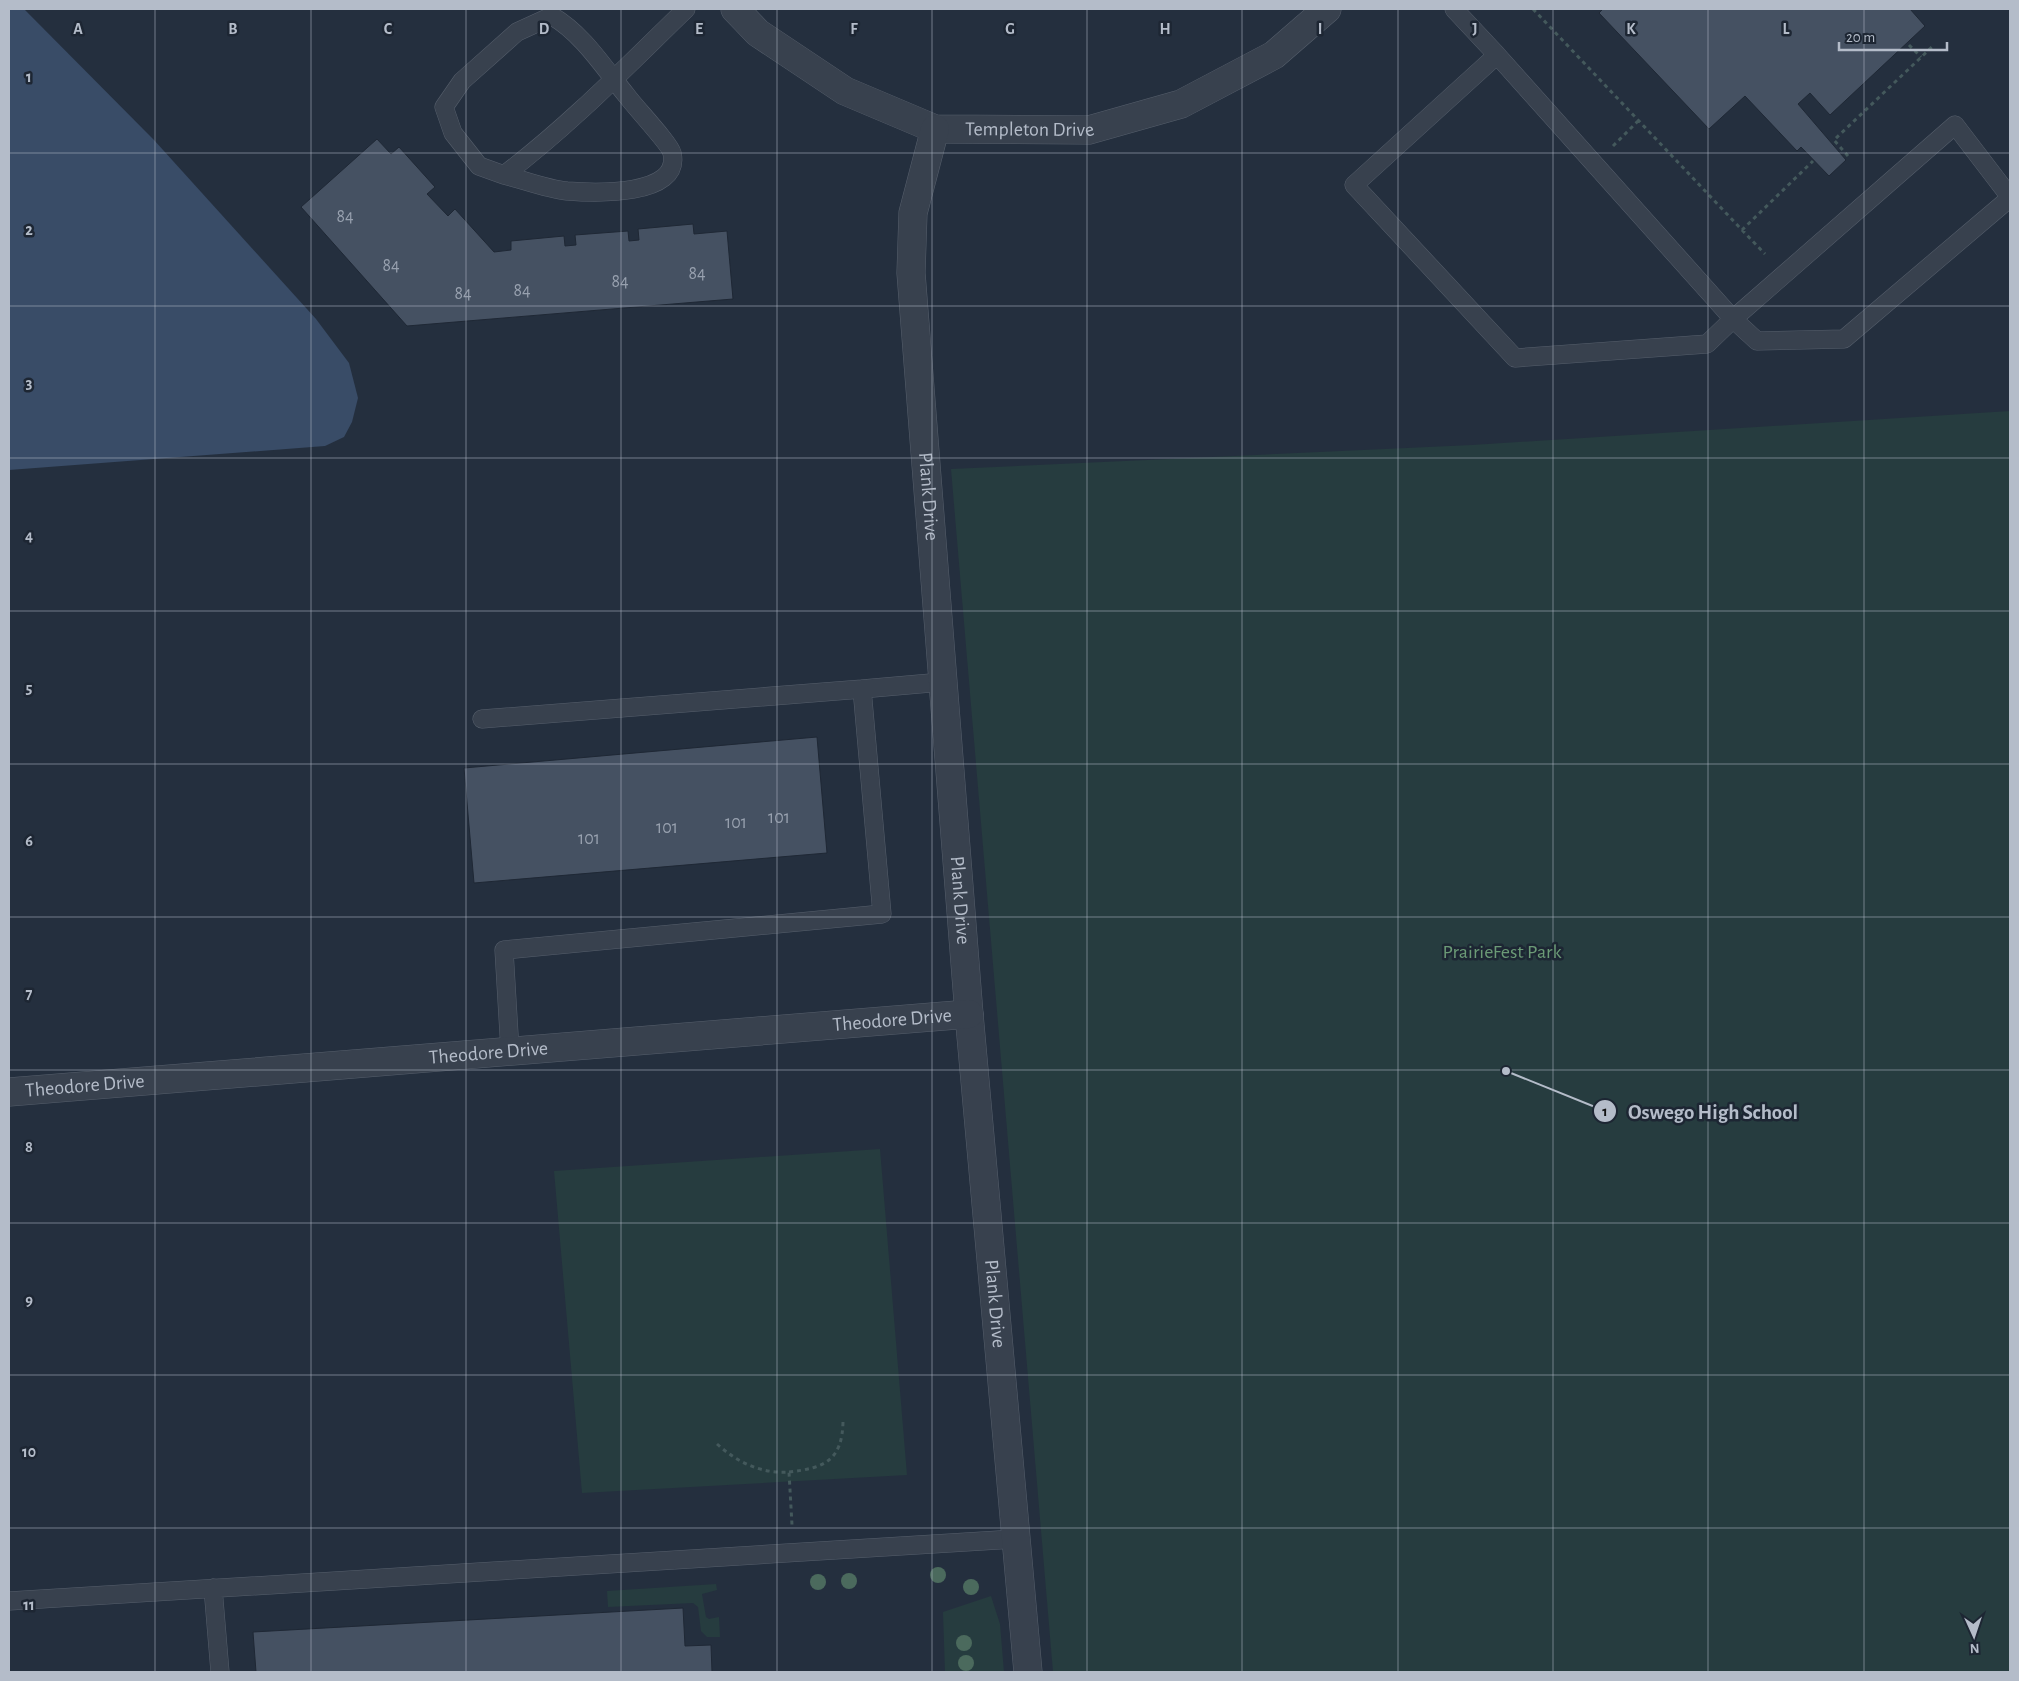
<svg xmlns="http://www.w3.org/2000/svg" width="2019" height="1681" font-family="'Alegreya Sans',sans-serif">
	<rect width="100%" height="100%" fill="#242f3e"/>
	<path fill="#263c3f" d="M 2010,411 L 2010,1672 L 1053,1672 L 951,469 L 1472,445 Z
		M 880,1149 L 907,1475 L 582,1493 L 554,1171 Z
		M 716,1584 L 717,1590 L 702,1594 L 706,1617 L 709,1619 L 719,1617 L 720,1637 L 707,1637 L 701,1631 L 698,1607 L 693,1603 L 608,1607 L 607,1591 Z
		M 991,1596 L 1000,1624 L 1004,1672 L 945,1672 L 943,1612 Z"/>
	<path fill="#394c67" d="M 9,9 L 24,9 L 154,140 L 316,319 L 349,363 L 358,398 L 352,422 L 344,437 L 325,446 L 9,470 Z"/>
	<path fill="#455162" stroke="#1f2835" d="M 1603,9 L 1910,9 L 1925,26 L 1830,115 L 1810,93 L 1798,104 L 1846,160 L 1829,176 L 1801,147 L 1797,151 L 1745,96 L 1709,129 L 1599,13 Z
		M 377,139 L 391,154 L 399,147 L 435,187 L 427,194 L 448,216 L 455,209 L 494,252 L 511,250 L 511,241 L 564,236 L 565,246 L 576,245 L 575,235 L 628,231 L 629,241 L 639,240 L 638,229 L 693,224 L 694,234 L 727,231 L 733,299 L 407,326 L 301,207 Z
		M 817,737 L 827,853 L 474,883 L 464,768 Z
		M 683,1608 L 685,1646 L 711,1645 L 712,1672 L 256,1672 L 253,1632 Z"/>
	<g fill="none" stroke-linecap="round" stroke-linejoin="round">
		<g stroke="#565f6c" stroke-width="19">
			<path id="lane" d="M 1454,9 L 1497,55 L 1354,185 L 1515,358 L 1707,344 L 1733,319 L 1955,125 L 2010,197
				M 1497,55 L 1733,319 L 1757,341 L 1844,339 L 2010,198
				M 504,175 C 524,180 547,189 567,191 C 593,193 682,197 672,153 C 670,144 635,107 627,96 C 604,68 583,34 552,16 L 517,32 L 462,81 L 444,107 L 453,133 L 479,166 L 504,175 C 570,125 627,66 686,9
				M 482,719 L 862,689
				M 510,1051 L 504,950 L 882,914 L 862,689 L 942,682
				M 213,1588 L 220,1672
				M 9,1601 L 1015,1539"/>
		</g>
		<g stroke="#565f6c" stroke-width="29">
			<g id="street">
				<path id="s1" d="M 735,9 L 758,33 L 845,91 L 935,129 L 1089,130 L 1181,104 L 1274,55 L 1327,9"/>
				<path id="s2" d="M 935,129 L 913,213 L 911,273 L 969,1014 L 1028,1672"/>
				<path id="s3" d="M 9,1092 L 969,1014"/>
			</g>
		</g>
		<path stroke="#44595c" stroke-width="3" stroke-dasharray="4 4" stroke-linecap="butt" d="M 1533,9 L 1742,230 L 1813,161
			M 1909,45 L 1921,57
			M 1613,146 L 1639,120
			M 1848,156 L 1834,140 L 1934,45
			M 1742,230 L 1765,254
			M 717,1444 C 737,1462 761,1474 789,1472 L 792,1525
			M 789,1472 C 824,1468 842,1461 843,1422"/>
		<use href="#lane" stroke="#38414e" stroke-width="18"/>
		<use href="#street" stroke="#38414e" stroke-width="28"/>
	</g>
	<g fill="#4b6a5d">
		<circle cx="938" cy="1575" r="8"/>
		<circle cx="849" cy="1581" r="8"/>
		<circle cx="818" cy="1582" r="8"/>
		<circle cx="971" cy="1587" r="8"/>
		<circle cx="964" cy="1643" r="8"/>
		<circle cx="966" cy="1663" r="8"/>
	</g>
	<path fill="none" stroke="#b4bcc9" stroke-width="1" stroke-opacity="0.55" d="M 155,9 L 155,1672M 311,9 L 311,1672M 466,9 L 466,1672M 621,9 L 621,1672M 777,9 L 777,1672M 932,9 L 932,1672M 1087,9 L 1087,1672M 1242,9 L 1242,1672M 1398,9 L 1398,1672M 1553,9 L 1553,1672M 1708,9 L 1708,1672M 1864,9 L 1864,1672M 9,153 L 2010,153M 9,306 L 2010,306M 9,458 L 2010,458M 9,611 L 2010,611M 9,764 L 2010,764M 9,917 L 2010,917M 9,1070 L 2010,1070M 9,1223 L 2010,1223M 9,1375 L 2010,1375M 9,1528 L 2010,1528"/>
	<g text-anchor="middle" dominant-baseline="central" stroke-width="5" stroke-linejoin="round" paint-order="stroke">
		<g font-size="18" fill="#98a1af">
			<text x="345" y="217">84</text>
			<text x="391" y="266">84</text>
			<text x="697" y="274">84</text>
			<text x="620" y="282">84</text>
			<text x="522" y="291">84</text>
			<text x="463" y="294">84</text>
			<text x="779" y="818">101</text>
			<text x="736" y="823">101</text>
			<text x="667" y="828">101</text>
			<text x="589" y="839">101</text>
		</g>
		<g font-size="20" fill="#b4bcc9" stroke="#1d2633">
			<text stroke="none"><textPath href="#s1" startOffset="330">Templeton Drive</textPath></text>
			<text stroke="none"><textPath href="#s2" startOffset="371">Plank Drive</textPath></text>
			<text stroke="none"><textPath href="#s2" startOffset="776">Plank Drive</textPath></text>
			<text stroke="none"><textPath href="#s3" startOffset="886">Theodore Drive</textPath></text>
			<text stroke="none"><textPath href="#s3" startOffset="481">Theodore Drive</textPath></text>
			<text stroke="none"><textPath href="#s3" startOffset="76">Theodore Drive</textPath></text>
			<text stroke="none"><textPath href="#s2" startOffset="1181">Plank Drive</textPath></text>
		</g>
		<g font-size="20" fill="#6b9a76" stroke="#1d2633">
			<text x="1502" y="952">PrairieFest Park</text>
		</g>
	</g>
	<g font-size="16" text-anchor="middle" font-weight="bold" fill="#b4bcc9" stroke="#1d2633" stroke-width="5" stroke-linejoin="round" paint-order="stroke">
		<text x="78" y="34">A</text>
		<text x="233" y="34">B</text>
		<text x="388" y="34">C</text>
		<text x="544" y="34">D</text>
		<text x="699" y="34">E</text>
		<text x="854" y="34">F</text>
		<text x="1010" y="34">G</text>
		<text x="1165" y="34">H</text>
		<text x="1320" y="34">I</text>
		<text x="1475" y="34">J</text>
		<text x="1631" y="34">K</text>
		<text x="1786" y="34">L</text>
		<text x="29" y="82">1</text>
		<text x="29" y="235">2</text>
		<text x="29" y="388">3</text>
		<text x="29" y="541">4</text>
		<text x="29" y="693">5</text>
		<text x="29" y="846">6</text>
		<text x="29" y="999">7</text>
		<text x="29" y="1152">8</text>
		<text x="29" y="1305">9</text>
		<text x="29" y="1457">10</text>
		<text x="29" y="1610">11</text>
	</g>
	<path fill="none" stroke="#b4bcc9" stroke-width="2" d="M1506 1071L1605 1111"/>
	<g fill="#b4bcc9" stroke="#1d2633" stroke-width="2">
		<circle cx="1506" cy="1071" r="5"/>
		<circle cx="1605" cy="1111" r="12"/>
	</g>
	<g font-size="15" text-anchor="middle" font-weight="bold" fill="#111">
		<text x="1605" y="1116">1</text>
	</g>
	<g font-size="21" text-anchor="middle" font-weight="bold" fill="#b4bcc9" stroke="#1d2633" stroke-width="5" stroke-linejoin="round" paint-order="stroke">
		<text x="1713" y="1119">Oswego High School</text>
	</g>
	<rect width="2019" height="1681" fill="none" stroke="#b4bcc9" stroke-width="20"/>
	<g transform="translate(1974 1636) rotate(177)" stroke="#1d2633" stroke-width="4" paint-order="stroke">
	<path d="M0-4L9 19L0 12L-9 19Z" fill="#b4bcc9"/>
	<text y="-8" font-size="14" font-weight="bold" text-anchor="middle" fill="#b4bcc9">N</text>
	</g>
	<path d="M1839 42v8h108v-8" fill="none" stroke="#b4bcc9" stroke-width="2.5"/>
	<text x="1846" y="42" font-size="15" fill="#b4bcc9" stroke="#1d2633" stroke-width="4" paint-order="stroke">20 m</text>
</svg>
